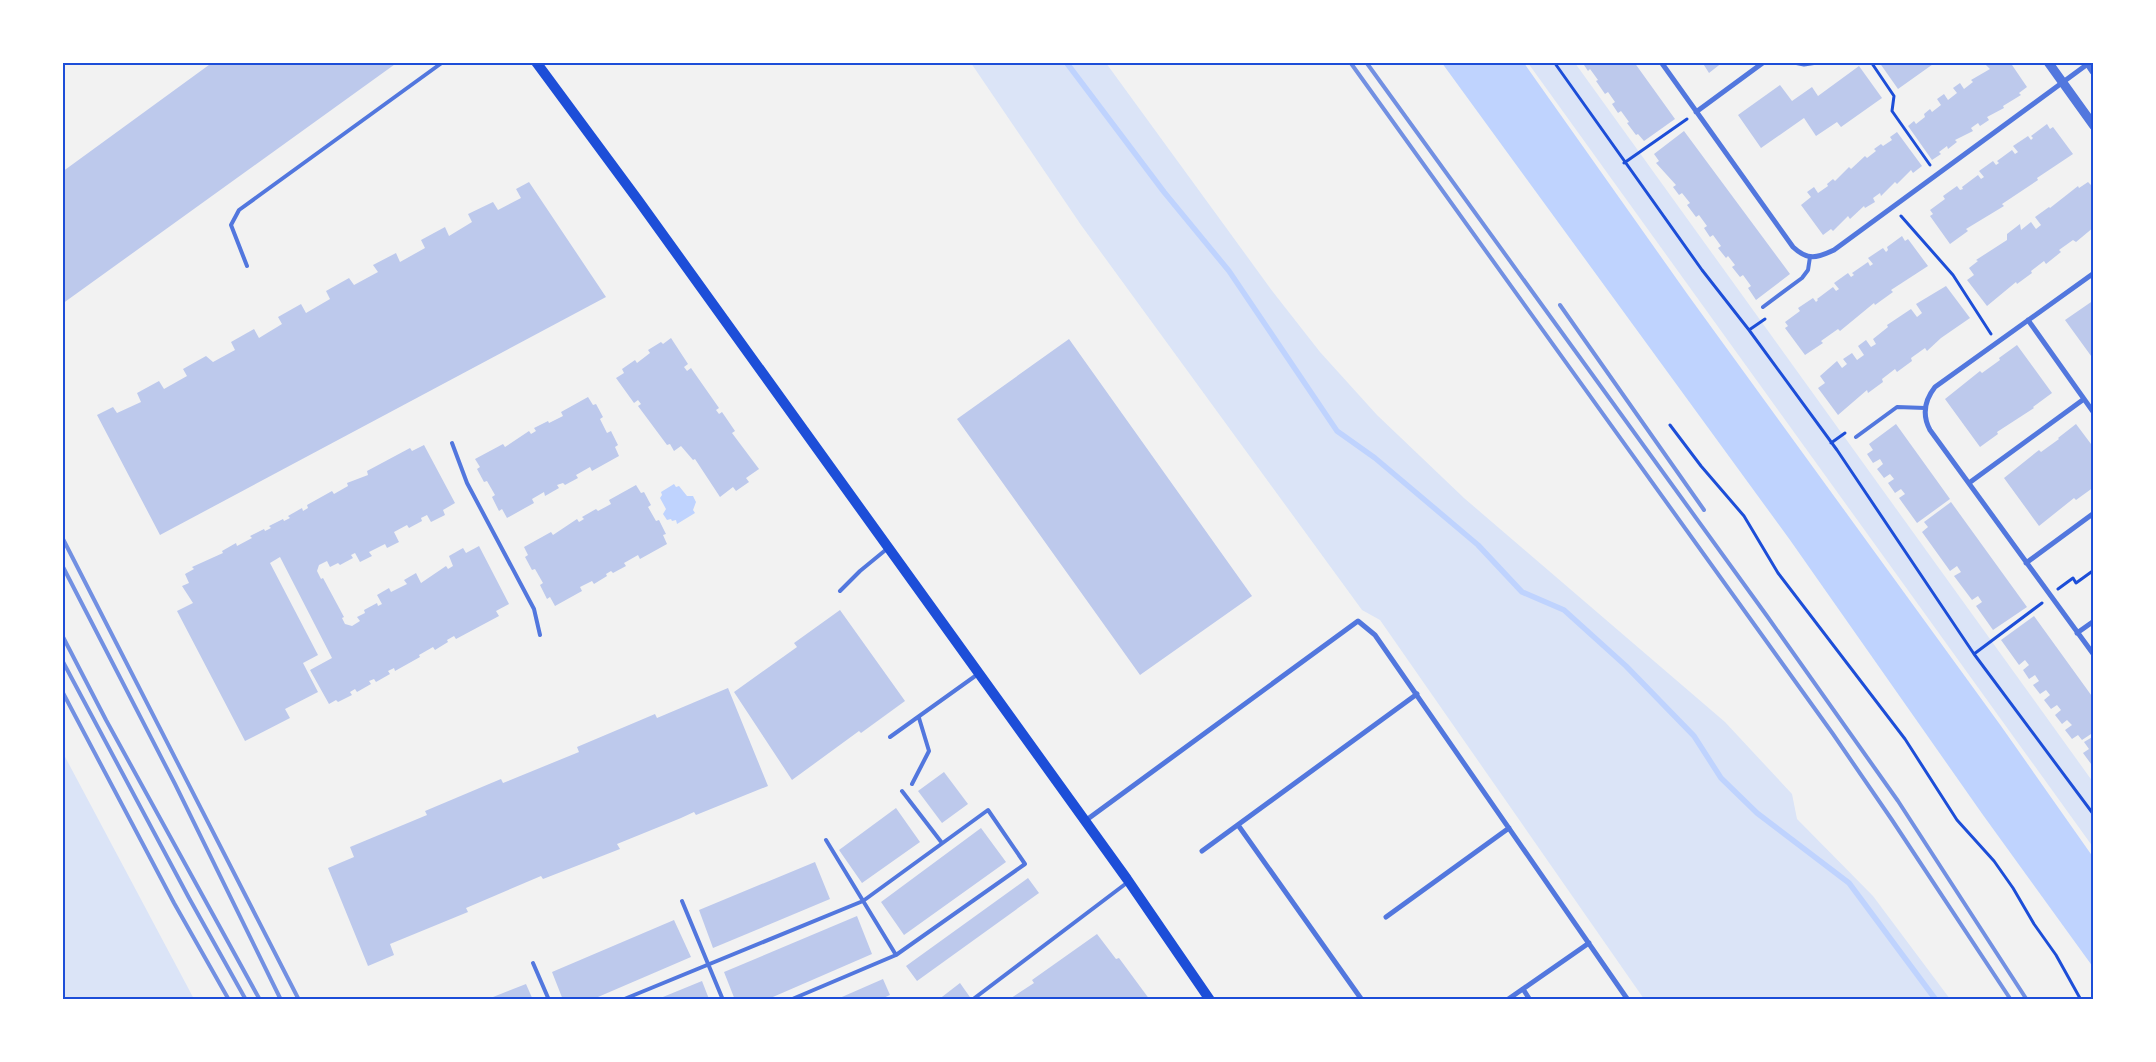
<svg xmlns="http://www.w3.org/2000/svg" width="2156" height="1062" font-family="'Playfair Display',serif">
	<rect width="100%" height="100%" fill="#f2f2f2"/>
	<path fill="#dbe4f7" d="M 971,63 L 1106,63 L 1273,292 L 1320,352 L 1377,415 L 1464,498 L 1725,722 L 1792,794 L 1797,819 L 1873,896 L 1950,999 L 1644,999 L 1380,620 L 1362,610 L 1081,225 Z
		M 1528,63 L 1575,63 L 2093,782 L 2093,847 Z
		M 63,753 L 194,999 L 63,999 Z"/>
	<path fill="#bfd3fe" d="M 1442,63 L 1524,63 L 1531,73 L 1688,295 L 2001,726 L 2093,857 L 2093,967 L 1983,815 L 1790,540 Z
		M 674,484 L 676,487 L 679,486 L 687,496 L 693,496 L 696,502 L 693,510 L 695,513 L 677,524 L 676,520 L 672,521 L 671,519 L 667,520 L 663,514 L 666,509 L 660,498 L 662,495 L 661,492 Z"/>
	<g fill="none" stroke-linecap="round" stroke-linejoin="round">
		<path stroke="#bfd3fe" stroke-width="5.5" d="M 1066,62 L 1164,192 L 1229,271 L 1337,431 L 1375,458 L 1478,545 L 1522,592 L 1564,610 L 1626,666 L 1694,736 L 1721,778 L 1757,813 L 1849,883 L 1936,1000"/>
	</g>
	<path fill="#bdc9ec" d="M 213,62 L 398,62 L 62,304 L 62,172 Z
		M 1582,62 L 1634,62 L 1675,119 L 1644,141 L 1638,134 L 1636,135 L 1627,123 L 1629,122 L 1621,111 L 1618,113 L 1612,104 L 1615,102 L 1608,92 L 1605,94 L 1596,81 L 1598,80 L 1590,69 L 1588,71 Z
		M 1702,62 L 1723,62 L 1709,73 Z
		M 1879,62 L 1936,62 L 1898,89 Z
		M 1987,62 L 1994,62 L 1995,65 L 1998,62 L 2010,62 L 2027,87 L 2019,93 L 2021,95 L 2003,106 L 2004,108 L 1987,117 L 1989,120 L 1980,126 L 1978,123 L 1971,128 L 1973,131 L 1955,140 L 1957,142 L 1948,149 L 1947,146 L 1939,152 L 1941,154 L 1932,160 L 1908,126 L 1914,121 L 1916,124 L 1925,117 L 1924,114 L 1930,109 L 1932,112 L 1941,105 L 1937,99 L 1944,94 L 1948,100 L 1957,93 L 1953,88 L 1960,83 L 1964,89 L 1973,82 L 1971,80 L 1990,69 L 1985,64 Z
		M 1859,66 L 1882,98 L 1841,127 L 1837,122 L 1816,136 L 1804,118 L 1761,148 L 1738,115 L 1780,85 L 1792,101 L 1812,87 L 1818,96 Z
		M 2047,124 L 2050,129 L 2053,127 L 2073,154 L 2037,178 L 2038,180 L 2002,204 L 2004,206 L 1966,229 L 1968,231 L 1950,244 L 1930,216 L 1933,214 L 1930,210 L 1945,199 L 1943,196 L 1957,186 L 1960,190 L 1963,189 L 1962,187 L 1978,175 L 1981,179 L 1984,177 L 1979,171 L 1993,161 L 1996,165 L 1999,163 L 1997,161 L 2012,150 L 2015,154 L 2018,152 L 2013,146 L 2028,136 L 2031,140 L 2033,138 L 2031,136 Z
		M 1684,131 L 1790,274 L 1756,300 L 1748,288 L 1751,286 L 1743,275 L 1740,277 L 1732,267 L 1735,265 L 1728,256 L 1726,258 L 1718,248 L 1721,246 L 1713,235 L 1710,237 L 1704,228 L 1707,226 L 1699,215 L 1696,217 L 1687,205 L 1690,203 L 1682,193 L 1679,195 L 1673,187 L 1676,185 L 1656,163 L 1659,161 L 1654,154 Z
		M 1897,132 L 1922,166 L 1913,173 L 1911,170 L 1897,184 L 1895,182 L 1881,196 L 1880,193 L 1873,198 L 1875,202 L 1865,208 L 1864,206 L 1850,219 L 1848,216 L 1833,231 L 1831,229 L 1823,235 L 1801,205 L 1811,197 L 1807,192 L 1814,187 L 1818,193 L 1828,186 L 1827,184 L 1833,179 L 1835,181 L 1849,167 L 1851,169 L 1865,156 L 1867,158 L 1876,151 L 1874,149 L 1881,144 L 1883,146 L 1892,140 L 1890,137 Z
		M 529,182 L 606,297 L 160,535 L 97,415 L 113,407 L 117,413 L 141,402 L 137,393 L 159,381 L 164,389 L 187,376 L 183,369 L 206,356 L 213,362 L 235,350 L 231,342 L 254,329 L 259,338 L 282,324 L 278,317 L 301,304 L 306,313 L 330,299 L 326,291 L 349,278 L 354,285 L 378,272 L 373,265 L 396,253 L 400,262 L 425,248 L 421,240 L 445,227 L 449,236 L 472,222 L 468,214 L 493,202 L 498,210 L 521,198 L 516,189 Z
		M 2088,182 L 2094,188 L 2094,227 L 2076,242 L 2073,240 L 2059,250 L 2061,252 L 2046,264 L 2044,261 L 2031,271 L 2032,273 L 2017,284 L 2016,282 L 1987,306 L 1967,280 L 1974,275 L 1969,268 L 1978,261 L 1976,260 L 2007,240 L 2007,234 L 2020,224 L 2021,230 L 2031,222 L 2036,229 L 2041,225 L 2035,217 L 2049,207 L 2050,208 L 2078,186 L 2079,188 Z
		M 1902,236 L 1905,241 L 1908,239 L 1928,266 L 1891,290 L 1893,292 L 1875,305 L 1874,303 L 1840,331 L 1838,329 L 1821,341 L 1823,343 L 1805,355 L 1785,328 L 1788,326 L 1785,322 L 1800,311 L 1798,308 L 1813,298 L 1816,302 L 1818,300 L 1817,299 L 1833,287 L 1836,291 L 1839,289 L 1834,283 L 1848,273 L 1851,277 L 1854,275 L 1852,273 L 1868,262 L 1870,266 L 1873,264 L 1868,258 L 1883,248 L 1886,252 L 1888,250 L 1887,247 Z
		M 1946,286 L 1970,318 L 1941,338 L 1927,351 L 1925,348 L 1911,358 L 1912,361 L 1897,372 L 1895,369 L 1882,379 L 1883,382 L 1868,393 L 1867,390 L 1838,415 L 1818,388 L 1825,383 L 1820,376 L 1837,361 L 1842,368 L 1847,364 L 1843,359 L 1852,353 L 1857,360 L 1864,355 L 1858,346 L 1866,340 L 1871,347 L 1876,344 L 1873,339 L 1888,327 L 1887,325 L 1911,309 L 1917,317 L 1922,313 L 1916,304 Z
		M 2094,300 L 2094,360 L 2065,320 Z
		M 671,338 L 688,364 L 684,367 L 687,371 L 691,368 L 719,408 L 716,410 L 719,414 L 722,412 L 735,431 L 732,433 L 759,469 L 746,478 L 749,482 L 736,491 L 733,487 L 720,497 L 695,459 L 693,460 L 681,446 L 674,451 L 670,444 L 667,445 L 638,406 L 641,404 L 638,400 L 634,403 L 616,378 L 624,373 L 622,369 L 635,360 L 637,363 L 650,353 L 648,350 L 661,342 L 663,344 Z
		M 1069,339 L 1252,596 L 1140,675 L 957,419 Z
		M 2017,345 L 2052,393 L 2033,407 L 2034,408 L 1997,432 L 1998,434 L 1980,447 L 1945,399 L 1980,371 L 1982,373 L 2000,360 L 1999,358 Z
		M 588,397 L 593,405 L 596,404 L 603,417 L 600,419 L 607,433 L 611,431 L 618,445 L 615,447 L 619,456 L 592,471 L 590,467 L 576,475 L 578,478 L 565,485 L 563,483 L 557,485 L 559,488 L 545,496 L 544,492 L 532,499 L 534,503 L 507,518 L 502,509 L 499,511 L 492,497 L 495,495 L 487,481 L 484,482 L 477,469 L 480,467 L 475,459 L 503,444 L 505,447 L 529,431 L 531,434 L 536,431 L 534,428 L 548,421 L 549,423 L 563,416 L 561,412 Z
		M 1896,424 L 1950,499 L 1917,523 L 1899,498 L 1905,494 L 1901,489 L 1895,493 L 1888,483 L 1894,479 L 1890,474 L 1884,478 L 1877,469 L 1883,464 L 1880,459 L 1873,463 L 1867,454 L 1873,450 L 1869,444 Z
		M 2076,424 L 2094,448 L 2094,487 L 2076,500 L 2074,498 L 2039,526 L 2004,478 L 2039,450 L 2041,452 L 2059,439 L 2058,438 Z
		M 424,445 L 455,503 L 443,510 L 445,515 L 431,522 L 427,515 L 421,518 L 422,521 L 409,528 L 407,525 L 394,532 L 399,542 L 387,548 L 385,544 L 369,552 L 372,556 L 360,562 L 355,553 L 351,555 L 353,558 L 340,565 L 338,563 L 330,567 L 327,561 L 319,565 L 317,571 L 321,579 L 323,578 L 344,617 L 342,618 L 345,624 L 352,626 L 360,621 L 357,617 L 365,613 L 364,610 L 377,603 L 378,606 L 382,604 L 377,595 L 389,588 L 391,592 L 407,584 L 404,580 L 416,573 L 421,583 L 446,566 L 448,569 L 453,566 L 449,556 L 463,548 L 466,553 L 479,546 L 509,604 L 496,611 L 499,616 L 456,639 L 454,636 L 447,640 L 448,642 L 435,650 L 433,647 L 419,655 L 420,657 L 395,671 L 394,668 L 388,671 L 390,674 L 376,682 L 374,679 L 369,681 L 371,684 L 357,692 L 355,689 L 350,692 L 352,695 L 338,702 L 336,700 L 329,704 L 310,670 L 332,658 L 280,557 L 270,563 L 318,655 L 303,663 L 318,692 L 285,709 L 290,718 L 245,741 L 177,611 L 193,603 L 182,586 L 189,583 L 185,574 L 194,569 L 192,567 L 223,553 L 222,551 L 236,543 L 237,546 L 252,538 L 250,536 L 264,529 L 265,531 L 271,528 L 269,526 L 283,519 L 284,521 L 290,518 L 288,516 L 302,508 L 303,511 L 308,508 L 307,505 L 332,491 L 334,494 L 348,486 L 347,483 L 368,475 L 367,471 L 410,448 L 412,451 Z
		M 636,485 L 641,493 L 644,492 L 651,505 L 648,507 L 656,521 L 659,520 L 666,534 L 663,535 L 667,544 L 640,559 L 638,555 L 624,563 L 626,566 L 613,573 L 611,571 L 606,574 L 607,576 L 594,584 L 592,581 L 580,587 L 582,591 L 555,606 L 550,597 L 547,599 L 540,585 L 543,583 L 535,569 L 532,570 L 525,557 L 528,555 L 524,547 L 551,532 L 553,535 L 577,519 L 579,522 L 584,519 L 582,517 L 596,509 L 598,511 L 611,504 L 609,500 Z
		M 1951,502 L 2027,607 L 1993,630 L 1976,606 L 1982,602 L 1978,596 L 1972,600 L 1954,576 L 1961,572 L 1957,566 L 1950,571 L 1922,532 L 1928,527 L 1924,522 Z
		M 840,610 L 905,701 L 861,733 L 859,731 L 792,780 L 734,692 L 797,647 L 794,643 Z
		M 2034,616 L 2094,699 L 2094,732 L 2082,740 L 2078,735 L 2072,739 L 2065,730 L 2072,725 L 2067,720 L 2062,724 L 2055,715 L 2061,710 L 2057,705 L 2051,709 L 2044,700 L 2050,695 L 2046,690 L 2040,694 L 2033,685 L 2039,681 L 2035,675 L 2029,679 L 2023,670 L 2029,665 L 2025,660 L 2019,665 L 2001,640 Z
		M 728,688 L 768,786 L 696,815 L 694,812 L 681,818 L 617,844 L 620,849 L 543,879 L 541,876 L 466,908 L 468,912 L 390,944 L 394,955 L 368,966 L 328,868 L 354,857 L 350,847 L 427,815 L 425,811 L 489,784 L 501,779 L 503,783 L 579,752 L 577,747 L 655,714 L 657,718 Z
		M 2094,736 L 2094,768 L 2083,753 L 2089,749 L 2084,742 Z
		M 944,772 L 968,804 L 942,823 L 918,791 Z
		M 896,808 L 920,842 L 862,883 L 839,850 Z
		M 981,828 L 1006,862 L 904,935 L 881,902 Z
		M 815,862 L 830,899 L 713,948 L 699,910 Z
		M 1028,878 L 1039,893 L 917,981 L 906,966 Z
		M 857,916 L 872,954 L 766,1000 L 735,1000 L 724,972 Z
		M 674,920 L 691,957 L 591,1000 L 563,1000 L 552,972 Z
		M 1097,934 L 1116,959 L 1119,958 L 1150,1000 L 1008,1000 L 1034,983 L 1032,980 Z
		M 883,979 L 890,995 L 879,1000 L 835,1000 Z
		M 702,981 L 709,999 L 658,999 Z
		M 960,983 L 972,1000 L 938,1000 Z
		M 526,984 L 533,1000 L 488,1000 L 488,999 Z"/>
	<g fill="none" stroke-linecap="round" stroke-linejoin="round">
		<path stroke="#1d4ed8" stroke-width="3" d="M 1554,62 L 1702,270 L 1749,330 L 1837,450 L 1974,654 L 2094,815
			M 1871,62 L 1894,96 L 1892,111 L 1930,165
			M 1624,163 L 1687,119
			M 1901,216 L 1953,275 L 1991,334
			M 1749,330 L 1765,319
			M 1670,425 L 1701,466 L 1744,516 L 1778,573 L 1905,739 L 1957,820 L 1994,861 L 2013,888 L 2034,924 L 2056,955 L 2081,1000
			M 1831,443 L 1845,433
			M 2058,589 L 2073,578 L 2076,583 L 2094,570
			M 1974,654 L 2042,603"/>
		<path stroke="#5277de" stroke-width="4" d="M 247,266 L 231,225 L 239,210 L 443,62
			M 1763,307 L 1802,278 L 1808,270 L 1810,257
			M 1856,437 L 1897,407 L 1925,408
			M 452,443 L 467,483 L 534,609 L 540,635
			M 840,591 L 860,571 L 888,548
			M 890,737 L 978,674
			M 912,784 L 929,751 L 919,718
			M 902,791 L 942,843
			M 826,840 L 896,955
			M 682,901 L 723,1000
			M 533,963 L 549,1000
			M 622,1000 L 863,901 L 988,810 L 1025,864 L 896,955 L 790,1000
			M 972,1000 L 1128,882"/>
		<path stroke="#5277de" stroke-width="5" d="M 1661,62 L 1793,247 C 1808,261 1817,258 1834,250 L 2089,63
			M 1794,62 L 1804,64 L 1817,62
			M 1696,112 L 1764,62
			M 2094,273 L 1935,387 C 1924,401 1922,415 1930,430 L 2094,655
			M 2028,320 L 2094,413
			M 1969,483 L 2084,399
			M 2026,563 L 2094,513
			M 2077,633 L 2094,621
			M 1085,821 L 1358,621 L 1375,635 L 1628,1000
			M 1238,825 L 1362,1000
			M 1202,851 L 1417,694
			M 1386,917 L 1509,828
			M 1523,989 L 1530,1000
			M 1507,1000 L 1589,943"/>
		<path stroke="#5277de" stroke-width="9" d="M 2048,62 L 2094,126
			M 2088,62 L 2094,71"/>
		<path stroke="#1d4ed8" stroke-width="10" d="M 536,62 L 638,200 L 1127,879 L 1210,1000"/>
		<path stroke="#7290e2" stroke-width="4" d="M 1350,62 L 1833,734 L 1892,820 L 2011,1000
			M 1366,62 L 1767,616 L 1898,801 L 2027,1000
			M 1560,305 L 1704,510
			M 62,537 L 299,1000
			M 62,565 L 175,784 L 281,1000
			M 62,635 L 106,720 L 260,1000
			M 62,660 L 189,898 L 246,1000
			M 62,691 L 174,903 L 229,1000"/>
	</g>
	<rect width="2156" height="1062" fill="none" stroke="#ffffff" stroke-width="128"/>
	<rect x="64" y="64" width="2028" height="934" fill="none" stroke="#1d4ed8" stroke-width="2"/>
</svg>
